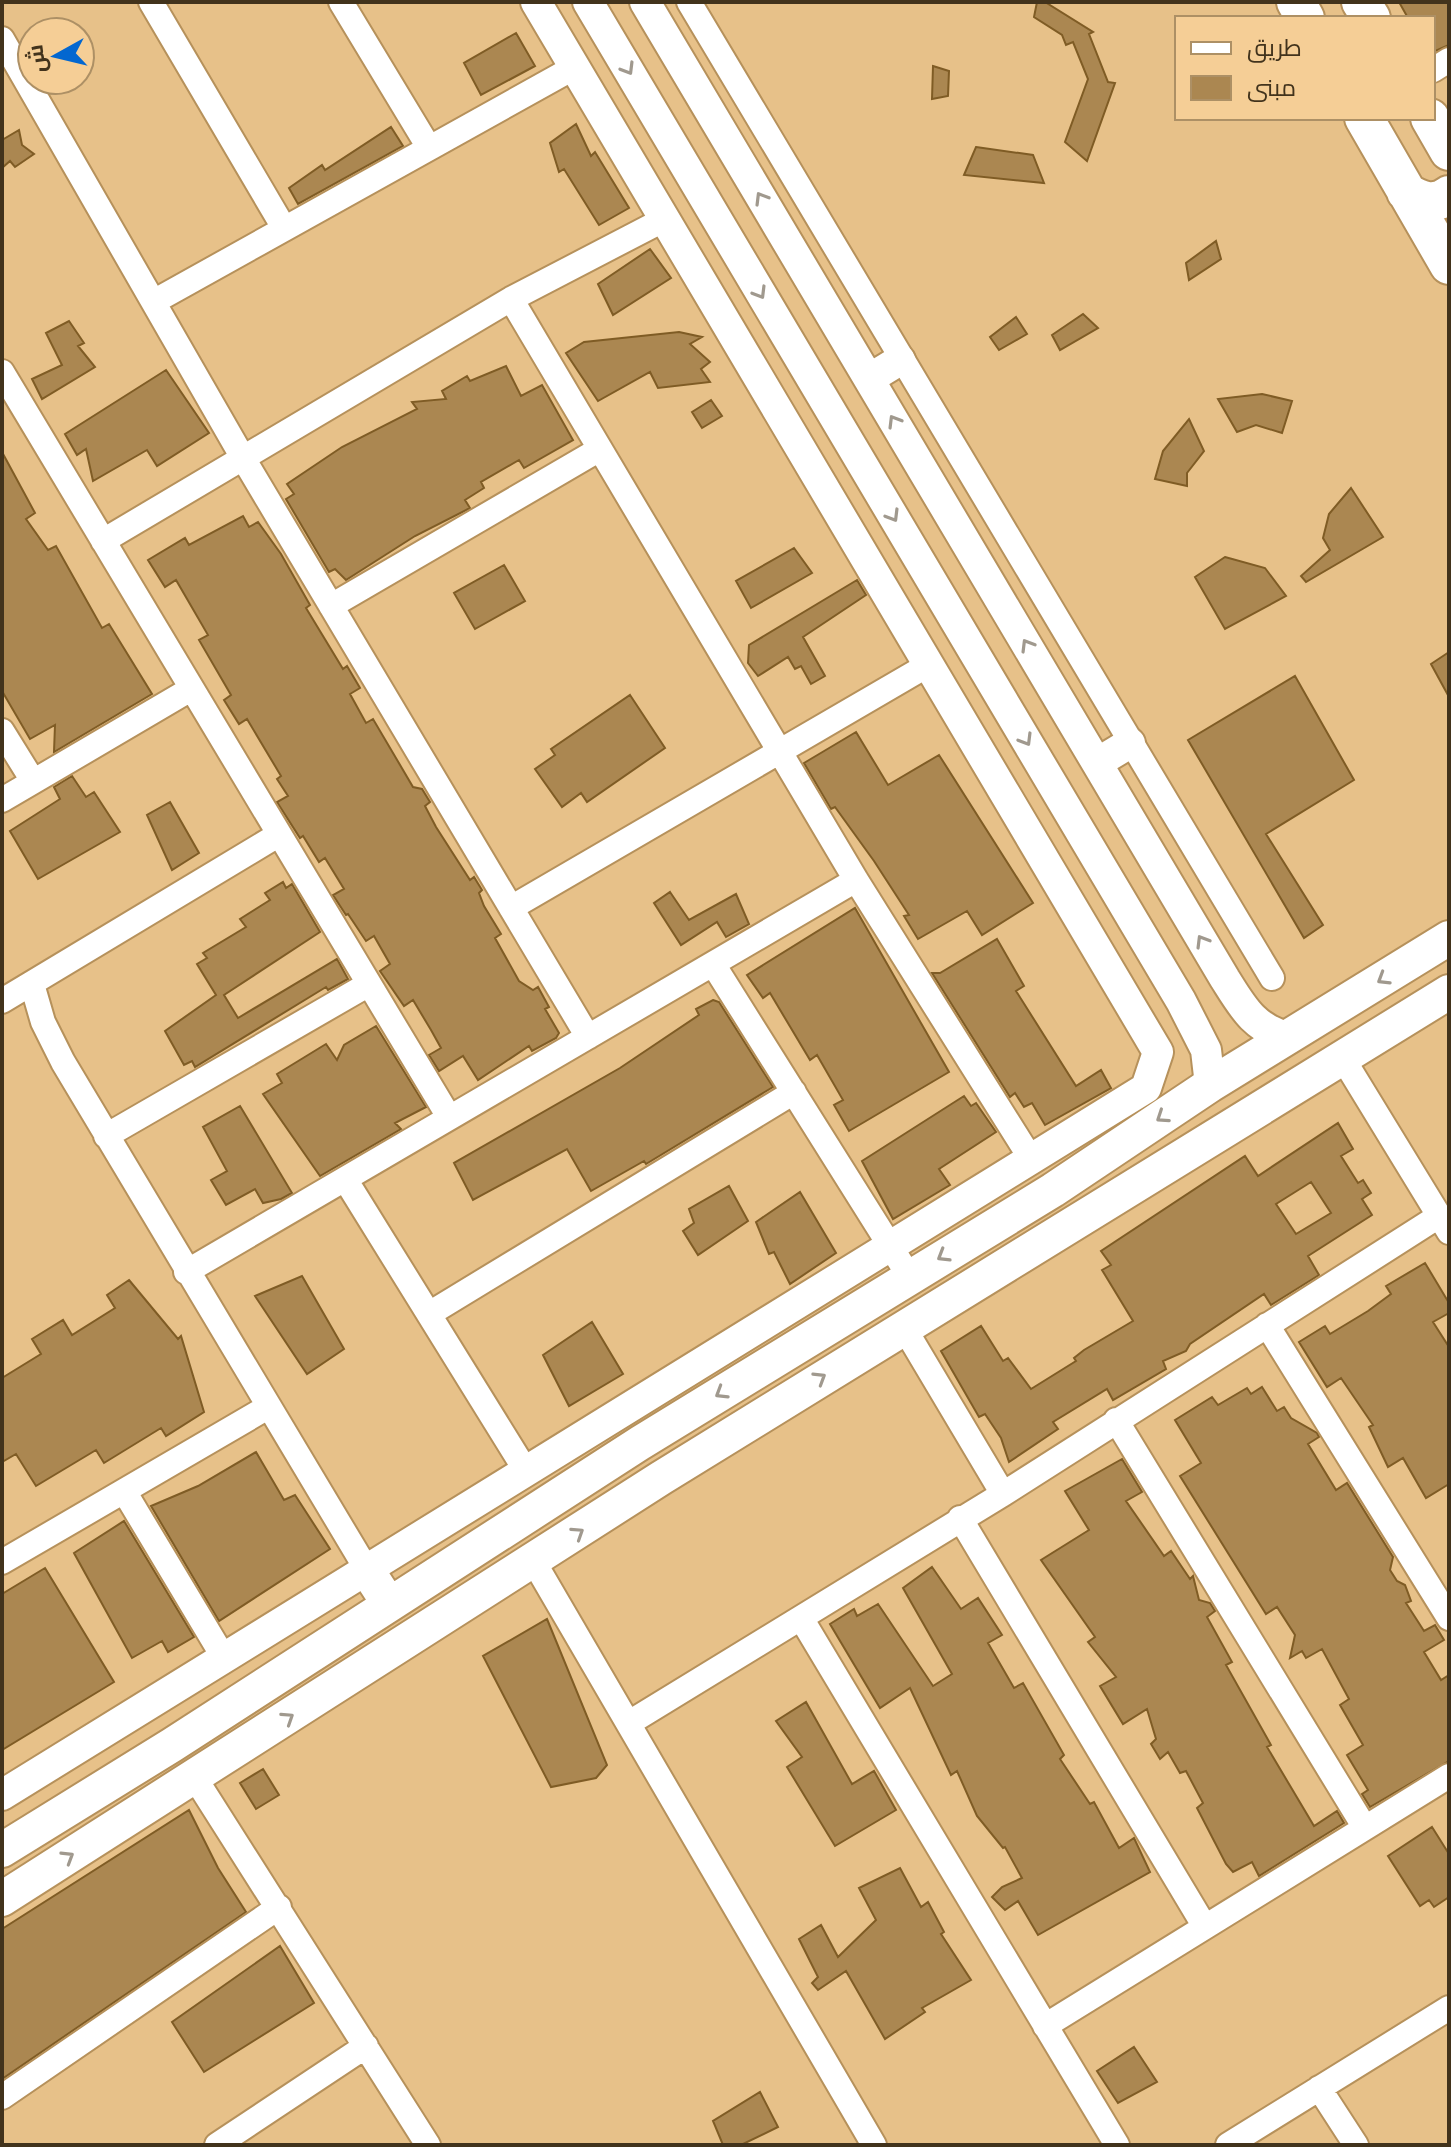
<svg xmlns="http://www.w3.org/2000/svg" width="1451" height="2147" font-family="Karla,Cairo,sans-serif">
	<rect width="100%" height="100%" fill="#e7c189"/>
	<path fill="#ab8751" stroke="#7f5c25" stroke-width="2" fill-rule="evenodd" d="M 1037,2 L 1045,2 L 1093,32 L 1089,34 L 1108,82 L 1115,83 L 1087,161 L 1065,142 L 1088,79 L 1073,42 L 1066,45 L 1062,35 L 1034,17 Z
		M 1399,2 L 1449,2 L 1449,45 L 1433,52 L 1433,18 L 1408,18 Z
		M 516,33 L 535,66 L 481,95 L 464,63 Z
		M 933,66 L 949,71 L 948,96 L 932,99 Z
		M 576,124 L 591,156 L 595,152 L 629,208 L 599,225 L 564,169 L 559,172 L 550,143 Z
		M 391,127 L 403,146 L 298,204 L 289,188 L 322,165 L 325,170 Z
		M 19,130 L 22,145 L 34,154 L 15,167 L 10,161 L 2,168 L 2,140 Z
		M 976,147 L 1033,155 L 1044,183 L 964,175 Z
		M 1216,241 L 1221,259 L 1189,280 L 1186,263 Z
		M 650,249 L 671,278 L 613,315 L 598,284 Z
		M 1083,314 L 1098,328 L 1060,350 L 1052,335 Z
		M 1016,317 L 1027,334 L 999,350 L 990,337 Z
		M 69,321 L 84,343 L 78,346 L 95,367 L 42,399 L 32,379 L 62,365 L 46,333 Z
		M 679,332 L 702,337 L 690,344 L 710,362 L 701,369 L 710,382 L 658,388 L 650,372 L 598,401 L 566,353 L 584,342 Z
		M 506,366 L 521,396 L 542,385 L 573,440 L 524,468 L 519,460 L 481,482 L 484,488 L 465,500 L 470,508 L 415,536 L 346,580 L 335,569 L 329,572 L 286,499 L 294,494 L 287,484 L 342,447 L 417,409 L 412,402 L 446,399 L 442,391 L 467,376 L 470,381 Z
		M 166,370 L 209,433 L 157,466 L 147,450 L 93,481 L 86,449 L 77,455 L 65,434 Z
		M 1262,394 L 1292,401 L 1282,433 L 1256,425 L 1237,432 L 1218,399 Z
		M 711,400 L 722,416 L 702,428 L 692,412 Z
		M 1189,419 L 1204,451 L 1187,473 L 1187,486 L 1155,479 L 1163,451 Z
		M 2,452 L 35,513 L 26,519 L 48,550 L 56,546 L 102,628 L 109,624 L 152,694 L 54,752 L 55,725 L 30,739 L 2,691 Z
		M 1351,488 L 1383,537 L 1306,582 L 1301,576 L 1330,550 L 1323,538 L 1329,514 Z
		M 243,516 L 249,527 L 258,522 L 281,554 L 310,605 L 306,608 L 343,669 L 347,666 L 360,688 L 350,694 L 366,723 L 373,719 L 413,787 L 422,789 L 430,802 L 425,806 L 436,827 L 470,880 L 474,877 L 482,890 L 479,893 L 484,906 L 501,934 L 495,938 L 519,981 L 533,990 L 538,987 L 549,1007 L 545,1009 L 559,1033 L 556,1038 L 532,1051 L 529,1046 L 478,1080 L 463,1056 L 439,1071 L 429,1055 L 441,1048 L 431,1030 L 413,1000 L 404,1006 L 380,971 L 390,964 L 374,936 L 366,941 L 348,914 L 346,915 L 333,895 L 344,889 L 325,858 L 319,862 L 303,836 L 300,838 L 277,802 L 288,796 L 277,779 L 281,776 L 247,719 L 239,724 L 224,700 L 231,695 L 199,640 L 208,635 L 176,580 L 165,587 L 148,560 L 185,538 L 189,545 Z
		M 794,548 L 812,573 L 751,608 L 736,581 Z
		M 1225,557 L 1265,568 L 1286,596 L 1225,629 L 1195,577 Z
		M 504,565 L 525,601 L 475,629 L 454,593 Z
		M 857,580 L 866,595 L 803,637 L 825,676 L 811,684 L 801,666 L 795,669 L 788,657 L 758,676 L 748,663 L 749,645 Z
		M 1449,652 L 1449,697 L 1431,664 Z
		M 1295,676 L 1354,780 L 1266,834 L 1323,925 L 1304,938 L 1188,740 Z
		M 630,695 L 665,748 L 587,802 L 581,793 L 562,807 L 535,769 L 555,755 L 551,749 Z
		M 856,732 L 888,785 L 939,755 L 1033,903 L 982,935 L 967,911 L 918,939 L 904,916 L 909,915 L 874,861 L 835,807 L 831,809 L 804,763 Z
		M 72,776 L 86,797 L 94,792 L 120,832 L 38,879 L 10,831 L 60,799 L 54,787 Z
		M 170,802 L 199,853 L 172,870 L 147,815 Z
		M 283,882 L 286,888 L 292,884 L 320,932 L 224,995 L 238,1018 L 337,959 L 348,979 L 328,990 L 326,987 L 195,1067 L 192,1061 L 184,1065 L 165,1031 L 216,995 L 197,964 L 207,958 L 203,953 L 246,927 L 240,919 L 270,900 L 265,893 Z
		M 670,892 L 689,920 L 736,894 L 749,924 L 726,937 L 717,922 L 681,945 L 654,903 Z
		M 855,908 L 949,1072 L 849,1131 L 834,1105 L 843,1100 L 817,1055 L 810,1060 L 770,993 L 763,998 L 747,975 Z
		M 997,939 L 1024,986 L 1016,991 L 1076,1086 L 1101,1070 L 1111,1088 L 1045,1125 L 1032,1103 L 1024,1107 L 1015,1093 L 1010,1097 L 932,973 L 940,973 Z
		M 713,1000 L 719,1002 L 773,1087 L 646,1164 L 644,1161 L 591,1191 L 567,1149 L 473,1200 L 454,1163 L 620,1068 L 699,1015 L 696,1009 Z
		M 376,1026 L 426,1107 L 395,1123 L 401,1129 L 320,1176 L 263,1094 L 282,1083 L 277,1074 L 326,1044 L 337,1060 L 344,1045 Z
		M 964,1096 L 971,1106 L 976,1103 L 996,1132 L 939,1169 L 950,1185 L 893,1219 L 862,1161 Z
		M 240,1106 L 292,1193 L 281,1199 L 263,1203 L 255,1189 L 226,1205 L 211,1180 L 227,1171 L 203,1127 Z
		M 1338,1123 L 1353,1149 L 1341,1156 L 1358,1183 L 1363,1180 L 1371,1193 L 1362,1199 L 1372,1215 L 1308,1256 L 1319,1275 L 1271,1305 L 1264,1294 L 1190,1344 L 1186,1351 L 1163,1361 L 1166,1369 L 1113,1400 L 1107,1389 L 1053,1422 L 1058,1429 L 1009,1462 L 1001,1438 L 985,1414 L 979,1417 L 941,1351 L 981,1326 L 1003,1361 L 1008,1358 L 1031,1389 L 1076,1361 L 1074,1358 L 1084,1350 L 1133,1321 L 1102,1270 L 1111,1265 L 1101,1251 L 1245,1156 L 1258,1176 ZM 1311,1182 L 1331,1213 L 1296,1234 L 1276,1204 Z
		M 729,1186 L 748,1221 L 698,1255 L 683,1231 L 694,1223 L 689,1209 Z
		M 800,1192 L 836,1253 L 790,1284 L 774,1252 L 769,1254 L 756,1222 Z
		M 1425,1263 L 1449,1303 L 1449,1313 L 1433,1322 L 1449,1347 L 1449,1484 L 1426,1498 L 1403,1458 L 1388,1467 L 1369,1427 L 1373,1425 L 1341,1378 L 1327,1387 L 1299,1342 L 1325,1326 L 1330,1334 L 1368,1311 L 1391,1294 L 1386,1286 Z
		M 302,1276 L 344,1349 L 307,1374 L 255,1296 Z
		M 129,1280 L 178,1339 L 181,1336 L 204,1412 L 166,1436 L 161,1428 L 104,1463 L 96,1450 L 36,1486 L 16,1454 L 2,1462 L 2,1378 L 41,1354 L 32,1339 L 63,1320 L 72,1335 L 115,1308 L 107,1295 Z
		M 592,1322 L 623,1374 L 569,1406 L 543,1355 Z
		M 1262,1387 L 1277,1411 L 1284,1407 L 1291,1418 L 1317,1433 L 1319,1437 L 1308,1444 L 1336,1490 L 1347,1483 L 1393,1557 L 1390,1570 L 1397,1581 L 1405,1585 L 1411,1601 L 1406,1603 L 1424,1631 L 1435,1625 L 1444,1640 L 1424,1652 L 1441,1680 L 1449,1675 L 1449,1761 L 1370,1807 L 1362,1794 L 1368,1790 L 1347,1755 L 1363,1745 L 1340,1705 L 1349,1699 L 1322,1649 L 1306,1658 L 1302,1651 L 1290,1658 L 1295,1635 L 1277,1607 L 1266,1614 L 1180,1476 L 1201,1463 L 1175,1420 L 1212,1397 L 1218,1405 L 1247,1388 L 1251,1394 Z
		M 256,1452 L 284,1500 L 295,1495 L 330,1549 L 219,1621 L 151,1506 L 198,1486 Z
		M 1122,1459 L 1142,1492 L 1126,1501 L 1164,1556 L 1171,1551 L 1190,1579 L 1193,1576 L 1199,1600 L 1210,1603 L 1215,1611 L 1207,1617 L 1232,1662 L 1226,1665 L 1271,1745 L 1267,1747 L 1314,1826 L 1337,1811 L 1344,1823 L 1259,1876 L 1252,1862 L 1233,1872 L 1226,1864 L 1197,1808 L 1203,1803 L 1186,1771 L 1180,1773 L 1168,1752 L 1160,1759 L 1151,1744 L 1156,1739 L 1147,1709 L 1123,1724 L 1100,1686 L 1116,1677 L 1088,1642 L 1095,1637 L 1041,1560 L 1089,1530 L 1065,1491 Z
		M 124,1521 L 194,1637 L 168,1652 L 162,1641 L 132,1658 L 74,1553 Z
		M 932,1567 L 961,1609 L 978,1598 L 1002,1635 L 988,1643 L 1014,1688 L 1023,1683 L 1064,1755 L 1060,1759 L 1090,1804 L 1094,1802 L 1119,1848 L 1134,1838 L 1150,1872 L 1038,1935 L 1018,1901 L 1005,1910 L 992,1897 L 1002,1887 L 1022,1878 L 1005,1847 L 1003,1848 L 977,1816 L 957,1771 L 951,1775 L 910,1688 L 880,1708 L 830,1624 L 854,1609 L 857,1616 L 878,1604 L 933,1686 L 952,1674 L 903,1588 Z
		M 45,1568 L 114,1682 L 2,1750 L 2,1594 Z
		M 547,1619 L 607,1765 L 596,1778 L 551,1787 L 483,1656 Z
		M 806,1702 L 852,1784 L 874,1771 L 896,1810 L 835,1846 L 787,1767 L 802,1757 L 776,1721 Z
		M 263,1769 L 279,1795 L 256,1809 L 240,1783 Z
		M 189,1810 L 218,1868 L 246,1912 L 2,2079 L 2,1929 Z
		M 1432,1827 L 1449,1854 L 1449,1897 L 1434,1907 L 1429,1900 L 1420,1906 L 1388,1856 Z
		M 900,1868 L 921,1907 L 928,1902 L 944,1932 L 941,1934 L 971,1980 L 922,2008 L 925,2012 L 885,2039 L 846,1971 L 818,1990 L 812,1983 L 818,1977 L 799,1939 L 821,1925 L 838,1957 L 876,1920 L 859,1888 Z
		M 280,1946 L 314,2003 L 204,2072 L 172,2022 Z
		M 1134,2047 L 1157,2082 L 1118,2103 L 1097,2071 Z
		M 760,2092 L 778,2127 L 741,2145 L 723,2145 L 713,2121 Z"/>
	<g fill="none" stroke-linecap="round" stroke-linejoin="round">
		<g stroke="#b6915b" stroke-width="28">
			<path id="minor" d="M 151,2 L 284,228
				M 341,2 L 428,146
				M 689,2 L 1272,978
				M 2,39 L 243,458 L 588,1037
				M 1433,70 L 1449,60
				M 511,299 L 856,880 L 1031,1159
				M 155,301 L 575,67
				M 2,372 L 449,1117
				M 103,541 L 511,299 L 665,219
				M 331,606 L 600,449
				M 2,731 L 33,781
				M 2,800 L 191,689
				M 511,908 L 928,665
				M 713,964 L 909,1276
				M 32,984 L 43,1022 L 63,1062 L 367,1570
				M 2,1001 L 278,835
				M 1342,1057 L 1449,1232
				M 106,1136 L 369,984
				M 345,1179 L 526,1471
				M 186,1272 L 856,880
				M 429,1314 L 794,1092
				M 1267,1325 L 1449,1618
				M 903,1326 L 1003,1494
				M 1116,1420 L 1365,1828
				M 124,1491 L 224,1658
				M 960,1518 L 1205,1927
				M 2,1562 L 268,1407
				M 534,1562 L 874,2145
				M 801,1618 L 1117,2145
				M 629,1723 L 1003,1494 L 1439,1216
				M 195,1778 L 428,2145
				M 1045,2026 L 1449,1776
				M 1319,2088 L 1356,2145
				M 2,2097 L 279,1907
				M 217,2145 L 366,2046
				M 1228,2145 L 1449,2008"/>
		</g>
		<g stroke="#b6915b" stroke-width="34">
			<path id="tertiary" d="M 588,2 L 1181,1001 L 1206,1050 L 1210,1085
				M 645,2 L 1225,979 C 1242,1006 1254,1029 1288,1037
				M 869,379 L 900,360
				M 1097,763 L 1130,743
				M 2,1795 L 1146,1088 L 1158,1052 L 536,2"/>
		</g>
		<g stroke="#b6915b" stroke-width="38">
			<path id="secondary" d="M 367,1570 L 389,1604
				M 2,1850 L 172,1745 L 640,1443 L 1053,1190 L 1210,1085 L 1449,938
				M 2,1899 L 661,1478 L 1449,992"/>
		</g>
		<g stroke="#b6915b" stroke-width="42">
			<path id="primary" d="M 1296,2 L 1305,18
				M 1361,2 L 1371,18
				M 1364,118 L 1449,265
				M 1430,118 L 1449,151
				M 1406,192 C 1421,201 1434,206 1449,195"/>
		</g>
		<use href="#minor" stroke="#fff" stroke-width="24"/>
		<use href="#tertiary" stroke="#fff" stroke-width="30"/>
		<use href="#secondary" stroke="#fff" stroke-width="34"/>
		<use href="#primary" stroke="#fff" stroke-width="38"/>
	</g>
	<defs><path id="oneway-chevron" d="M-2-3.5L2.5 0L-2 3.5" fill="none" stroke-width="1.6" stroke-linecap="round" stroke-linejoin="round" transform="scale(2)"/></defs>
	<g stroke="#a0998e">
		<use href="#oneway-chevron" transform="translate(628 69) rotate(59)"/>
		<use href="#oneway-chevron" transform="translate(761 198) rotate(-121)"/>
		<use href="#oneway-chevron" transform="translate(760 293) rotate(59)"/>
		<use href="#oneway-chevron" transform="translate(894 421) rotate(-121)"/>
		<use href="#oneway-chevron" transform="translate(893 516) rotate(59)"/>
		<use href="#oneway-chevron" transform="translate(1027 645) rotate(-121)"/>
		<use href="#oneway-chevron" transform="translate(1026 740) rotate(59)"/>
		<use href="#oneway-chevron" transform="translate(1202 941) rotate(-121)"/>
		<use href="#oneway-chevron" transform="translate(1383 979) rotate(148)"/>
		<use href="#oneway-chevron" transform="translate(1162 1117) rotate(146)"/>
		<use href="#oneway-chevron" transform="translate(943 1256) rotate(149)"/>
		<use href="#oneway-chevron" transform="translate(820 1378) rotate(-32)"/>
		<use href="#oneway-chevron" transform="translate(721 1393) rotate(148)"/>
		<use href="#oneway-chevron" transform="translate(578 1533) rotate(-33)"/>
		<use href="#oneway-chevron" transform="translate(288 1718) rotate(-33)"/>
		<use href="#oneway-chevron" transform="translate(68 1857) rotate(-32)"/>
	</g>
	<rect width="1451" height="2147" fill="none" stroke="#42331c" stroke-width="8"/>
	<rect x="1175" y="16" width="260" height="104" fill="#f5ce96" stroke="#ad9065" stroke-width="2"/>
	<rect x="1191" y="42" width="40" height="12" fill="#ffffff" stroke="#ad9065" stroke-width="2"/>
	<text x="1247" y="56" font-size="24" fill="#42331c">طريق</text>
	<rect x="1191" y="76" width="40" height="24" fill="#ab8751" stroke="#ad9065" stroke-width="2"/>
	<text x="1247" y="96" font-size="24" fill="#42331c">مبنى</text>
	<g transform="translate(56 56) rotate(262)"><circle r="38" fill="#f5ce96" stroke="#ad9065" stroke-width="2"/>
	<path d="M0-6L14 30L0 20L-14 30Z" fill="#0367d0"/>
	<text y="-12" font-size="22" font-weight="bold" text-anchor="middle" fill="#42331c">ش</text>
	</g>
</svg>
